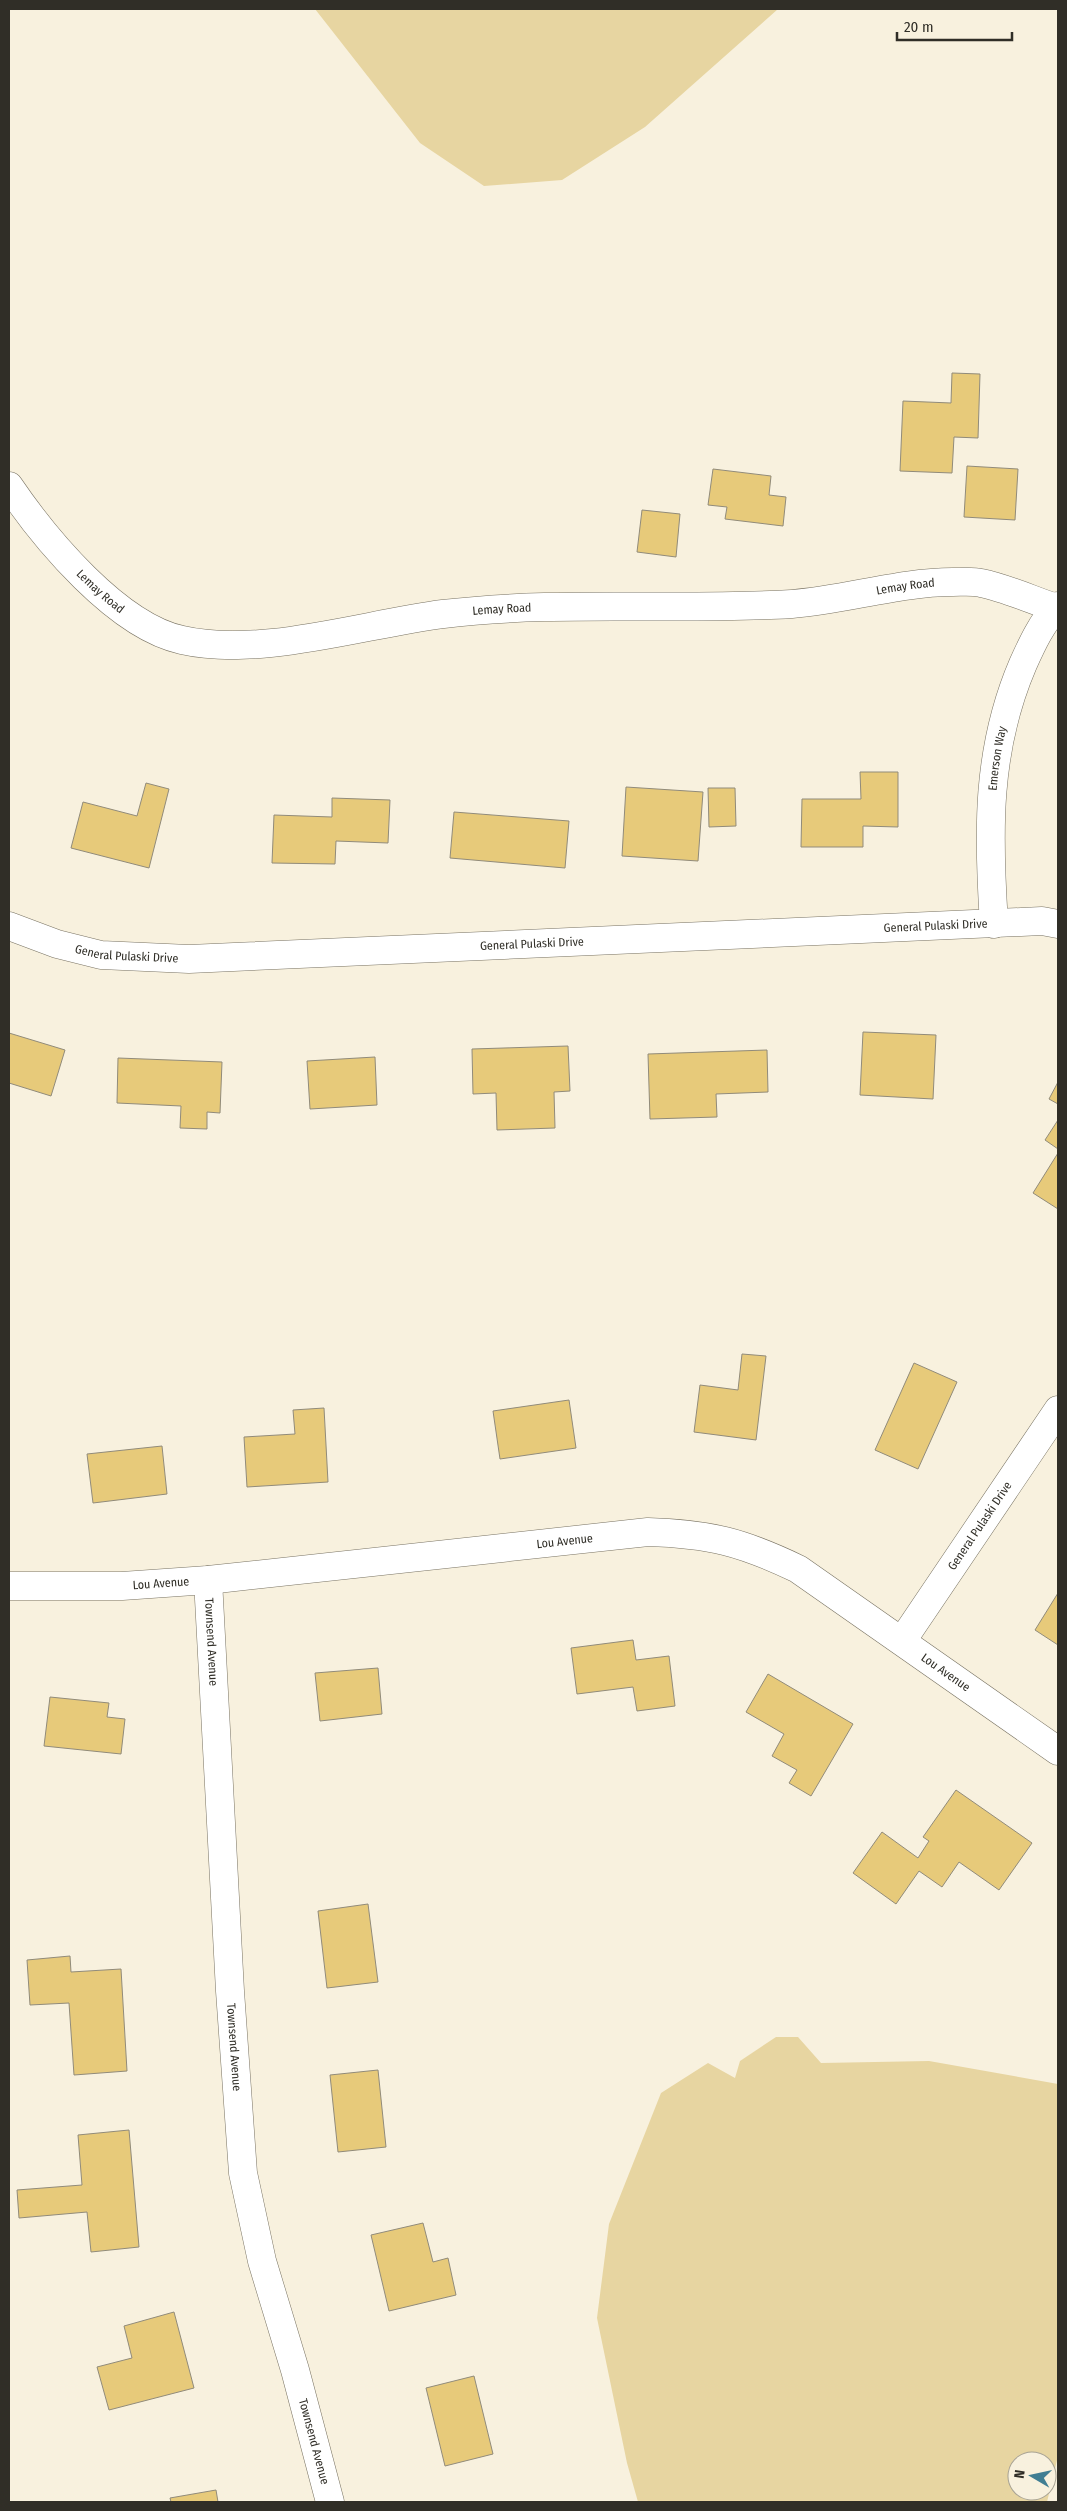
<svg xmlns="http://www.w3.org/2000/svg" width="1067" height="2511" font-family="'Fira Sans Condensed',sans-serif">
	<rect width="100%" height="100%" fill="#f8f1de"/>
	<path fill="#e7d5a1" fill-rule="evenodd" d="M 315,9 L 778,9 L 645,127 L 562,180 L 484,186 L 420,143 Z
		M 776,2037 L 798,2037 L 821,2063 L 929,2061 L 1058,2084 L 1058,2456 L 1047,2502 L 638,2502 L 627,2463 L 597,2318 L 609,2224 L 661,2093 L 708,2063 L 735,2078 L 740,2061 ZM 1017,2461 L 1047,2461 L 1047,2491 L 1017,2491 Z"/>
	<path fill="#e7ca7a" stroke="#918b7a" d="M 952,373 L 980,374 L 978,438 L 954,437 L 952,473 L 900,471 L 903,401 L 951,403 Z
		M 967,466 L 1018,469 L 1015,520 L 964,517 Z
		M 713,469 L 771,476 L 769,495 L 786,497 L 783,526 L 725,519 L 727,507 L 708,505 Z
		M 642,510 L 680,514 L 676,557 L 637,552 Z
		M 860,772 L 898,772 L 898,827 L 863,826 L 863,847 L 801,847 L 802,799 L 861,799 Z
		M 146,783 L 169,789 L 149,868 L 71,848 L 83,802 L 137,816 Z
		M 626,787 L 703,792 L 698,861 L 622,856 Z
		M 708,788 L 735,788 L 736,826 L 709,827 Z
		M 332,798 L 390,800 L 388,843 L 336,841 L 335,864 L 272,863 L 274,815 L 332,817 Z
		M 454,812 L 569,821 L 565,868 L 450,858 Z
		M 863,1032 L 936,1035 L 933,1099 L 860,1095 Z
		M 9,1033 L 65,1050 L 51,1096 L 9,1083 Z
		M 568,1046 L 570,1091 L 554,1092 L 555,1128 L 497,1130 L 496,1093 L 473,1094 L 472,1049 Z
		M 767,1050 L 768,1092 L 716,1094 L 717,1117 L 650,1119 L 648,1054 Z
		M 375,1057 L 377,1105 L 310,1109 L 307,1061 Z
		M 118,1058 L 222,1062 L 220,1113 L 207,1112 L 207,1129 L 180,1128 L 181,1106 L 117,1103 Z
		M 1058,1082 L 1058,1104 L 1049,1099 Z
		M 1058,1120 L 1058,1149 L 1045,1140 Z
		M 1058,1153 L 1058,1209 L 1033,1193 Z
		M 742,1354 L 766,1356 L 756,1440 L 694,1432 L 700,1385 L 738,1390 Z
		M 914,1363 L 957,1382 L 918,1469 L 875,1450 Z
		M 569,1400 L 576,1448 L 500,1459 L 493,1411 Z
		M 324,1408 L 328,1482 L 247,1487 L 244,1437 L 295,1434 L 293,1410 Z
		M 162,1446 L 167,1494 L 93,1503 L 87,1454 Z
		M 1058,1593 L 1058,1645 L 1035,1630 Z
		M 633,1640 L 636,1660 L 669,1656 L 675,1706 L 637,1711 L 633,1687 L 577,1694 L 571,1648 Z
		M 378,1668 L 382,1714 L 320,1721 L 315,1673 Z
		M 768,1674 L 853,1724 L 811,1796 L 789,1783 L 797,1770 L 772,1756 L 784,1734 L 746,1712 Z
		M 50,1697 L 109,1703 L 107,1717 L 125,1719 L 121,1754 L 44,1746 Z
		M 956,1790 L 1032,1843 L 999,1890 L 959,1862 L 942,1887 L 919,1871 L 896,1904 L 853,1873 L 882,1832 L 918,1858 L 929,1841 L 923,1837 Z
		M 368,1904 L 378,1982 L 327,1988 L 318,1911 Z
		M 70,1956 L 71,1972 L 121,1969 L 127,2071 L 74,2075 L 69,2003 L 30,2005 L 27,1960 Z
		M 378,2070 L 386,2147 L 338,2152 L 330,2075 Z
		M 129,2130 L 139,2247 L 91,2252 L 87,2212 L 19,2218 L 17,2190 L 82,2185 L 78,2135 Z
		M 423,2223 L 433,2262 L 448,2258 L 456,2295 L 389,2311 L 371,2235 Z
		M 174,2312 L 194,2388 L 109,2410 L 97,2367 L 132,2358 L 124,2326 Z
		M 474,2376 L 493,2454 L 445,2466 L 426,2388 Z
		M 216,2490 L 218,2502 L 171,2502 L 170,2498 Z"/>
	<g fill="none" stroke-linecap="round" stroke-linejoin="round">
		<g stroke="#797363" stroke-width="29">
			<g id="minor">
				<path id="s1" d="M 9,486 C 45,539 117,626 182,640 C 260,658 364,624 443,614 C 559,600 676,611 792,604 C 846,600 899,582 953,582 C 962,582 973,581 981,583 C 1006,588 1032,600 1056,608"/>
				<path id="s2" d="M 994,924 C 988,833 986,750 1023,664 C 1032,644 1042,622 1058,606"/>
				<path id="s3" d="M 9,926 L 57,944 L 101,955 L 189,959 L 1042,921 L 1058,924"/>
				<path id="s4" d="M 208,1580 L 230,1991 L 243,2173 L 262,2261 L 295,2370 L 330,2502"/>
				<path id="s5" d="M 9,1586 L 122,1586 L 208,1580 L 648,1532 C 710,1534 742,1542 798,1569 L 1058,1751"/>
				<path id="s6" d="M 902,1641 L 1058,1410"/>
			</g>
		</g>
		<use href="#minor" stroke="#fff" stroke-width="28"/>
	</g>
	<g text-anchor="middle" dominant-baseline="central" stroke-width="4" stroke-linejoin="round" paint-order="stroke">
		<g font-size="12" fill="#302e27" stroke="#f8f1de">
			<text stroke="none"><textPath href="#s1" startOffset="964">Lemay Road</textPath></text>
			<text stroke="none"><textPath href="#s1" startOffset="140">Lemay Road</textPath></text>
			<text stroke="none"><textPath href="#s1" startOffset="559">Lemay Road</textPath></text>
			<text stroke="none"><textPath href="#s2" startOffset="166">Emerson Way</textPath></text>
			<text stroke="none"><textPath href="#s3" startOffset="932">General Pulaski Drive</textPath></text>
			<text stroke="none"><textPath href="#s3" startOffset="528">General Pulaski Drive</textPath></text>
			<text stroke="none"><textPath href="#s3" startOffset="122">General Pulaski Drive</textPath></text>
			<text stroke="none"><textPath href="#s6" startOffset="139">General Pulaski Drive</textPath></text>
			<text stroke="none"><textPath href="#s5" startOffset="558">Lou Avenue</textPath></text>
			<text stroke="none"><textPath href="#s5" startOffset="152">Lou Avenue</textPath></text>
			<text stroke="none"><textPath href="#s4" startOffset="62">Townsend Avenue</textPath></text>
			<text stroke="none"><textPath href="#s5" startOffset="978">Lou Avenue</textPath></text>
			<text stroke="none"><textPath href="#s4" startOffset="468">Townsend Avenue</textPath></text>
			<text stroke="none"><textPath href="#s4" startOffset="872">Townsend Avenue</textPath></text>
		</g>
	</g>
	<rect width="1067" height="2511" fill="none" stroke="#302e27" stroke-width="20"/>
	<g transform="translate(1032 2476) rotate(279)"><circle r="24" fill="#f8f1de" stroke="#a8a395"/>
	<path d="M0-4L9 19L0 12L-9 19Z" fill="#407e93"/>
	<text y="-8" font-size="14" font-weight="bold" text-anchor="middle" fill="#302e27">N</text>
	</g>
	<path d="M897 32v8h115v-8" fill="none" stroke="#302e27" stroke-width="2.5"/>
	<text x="904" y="32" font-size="15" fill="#302e27" stroke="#f8f1de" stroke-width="4" paint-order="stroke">20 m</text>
</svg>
